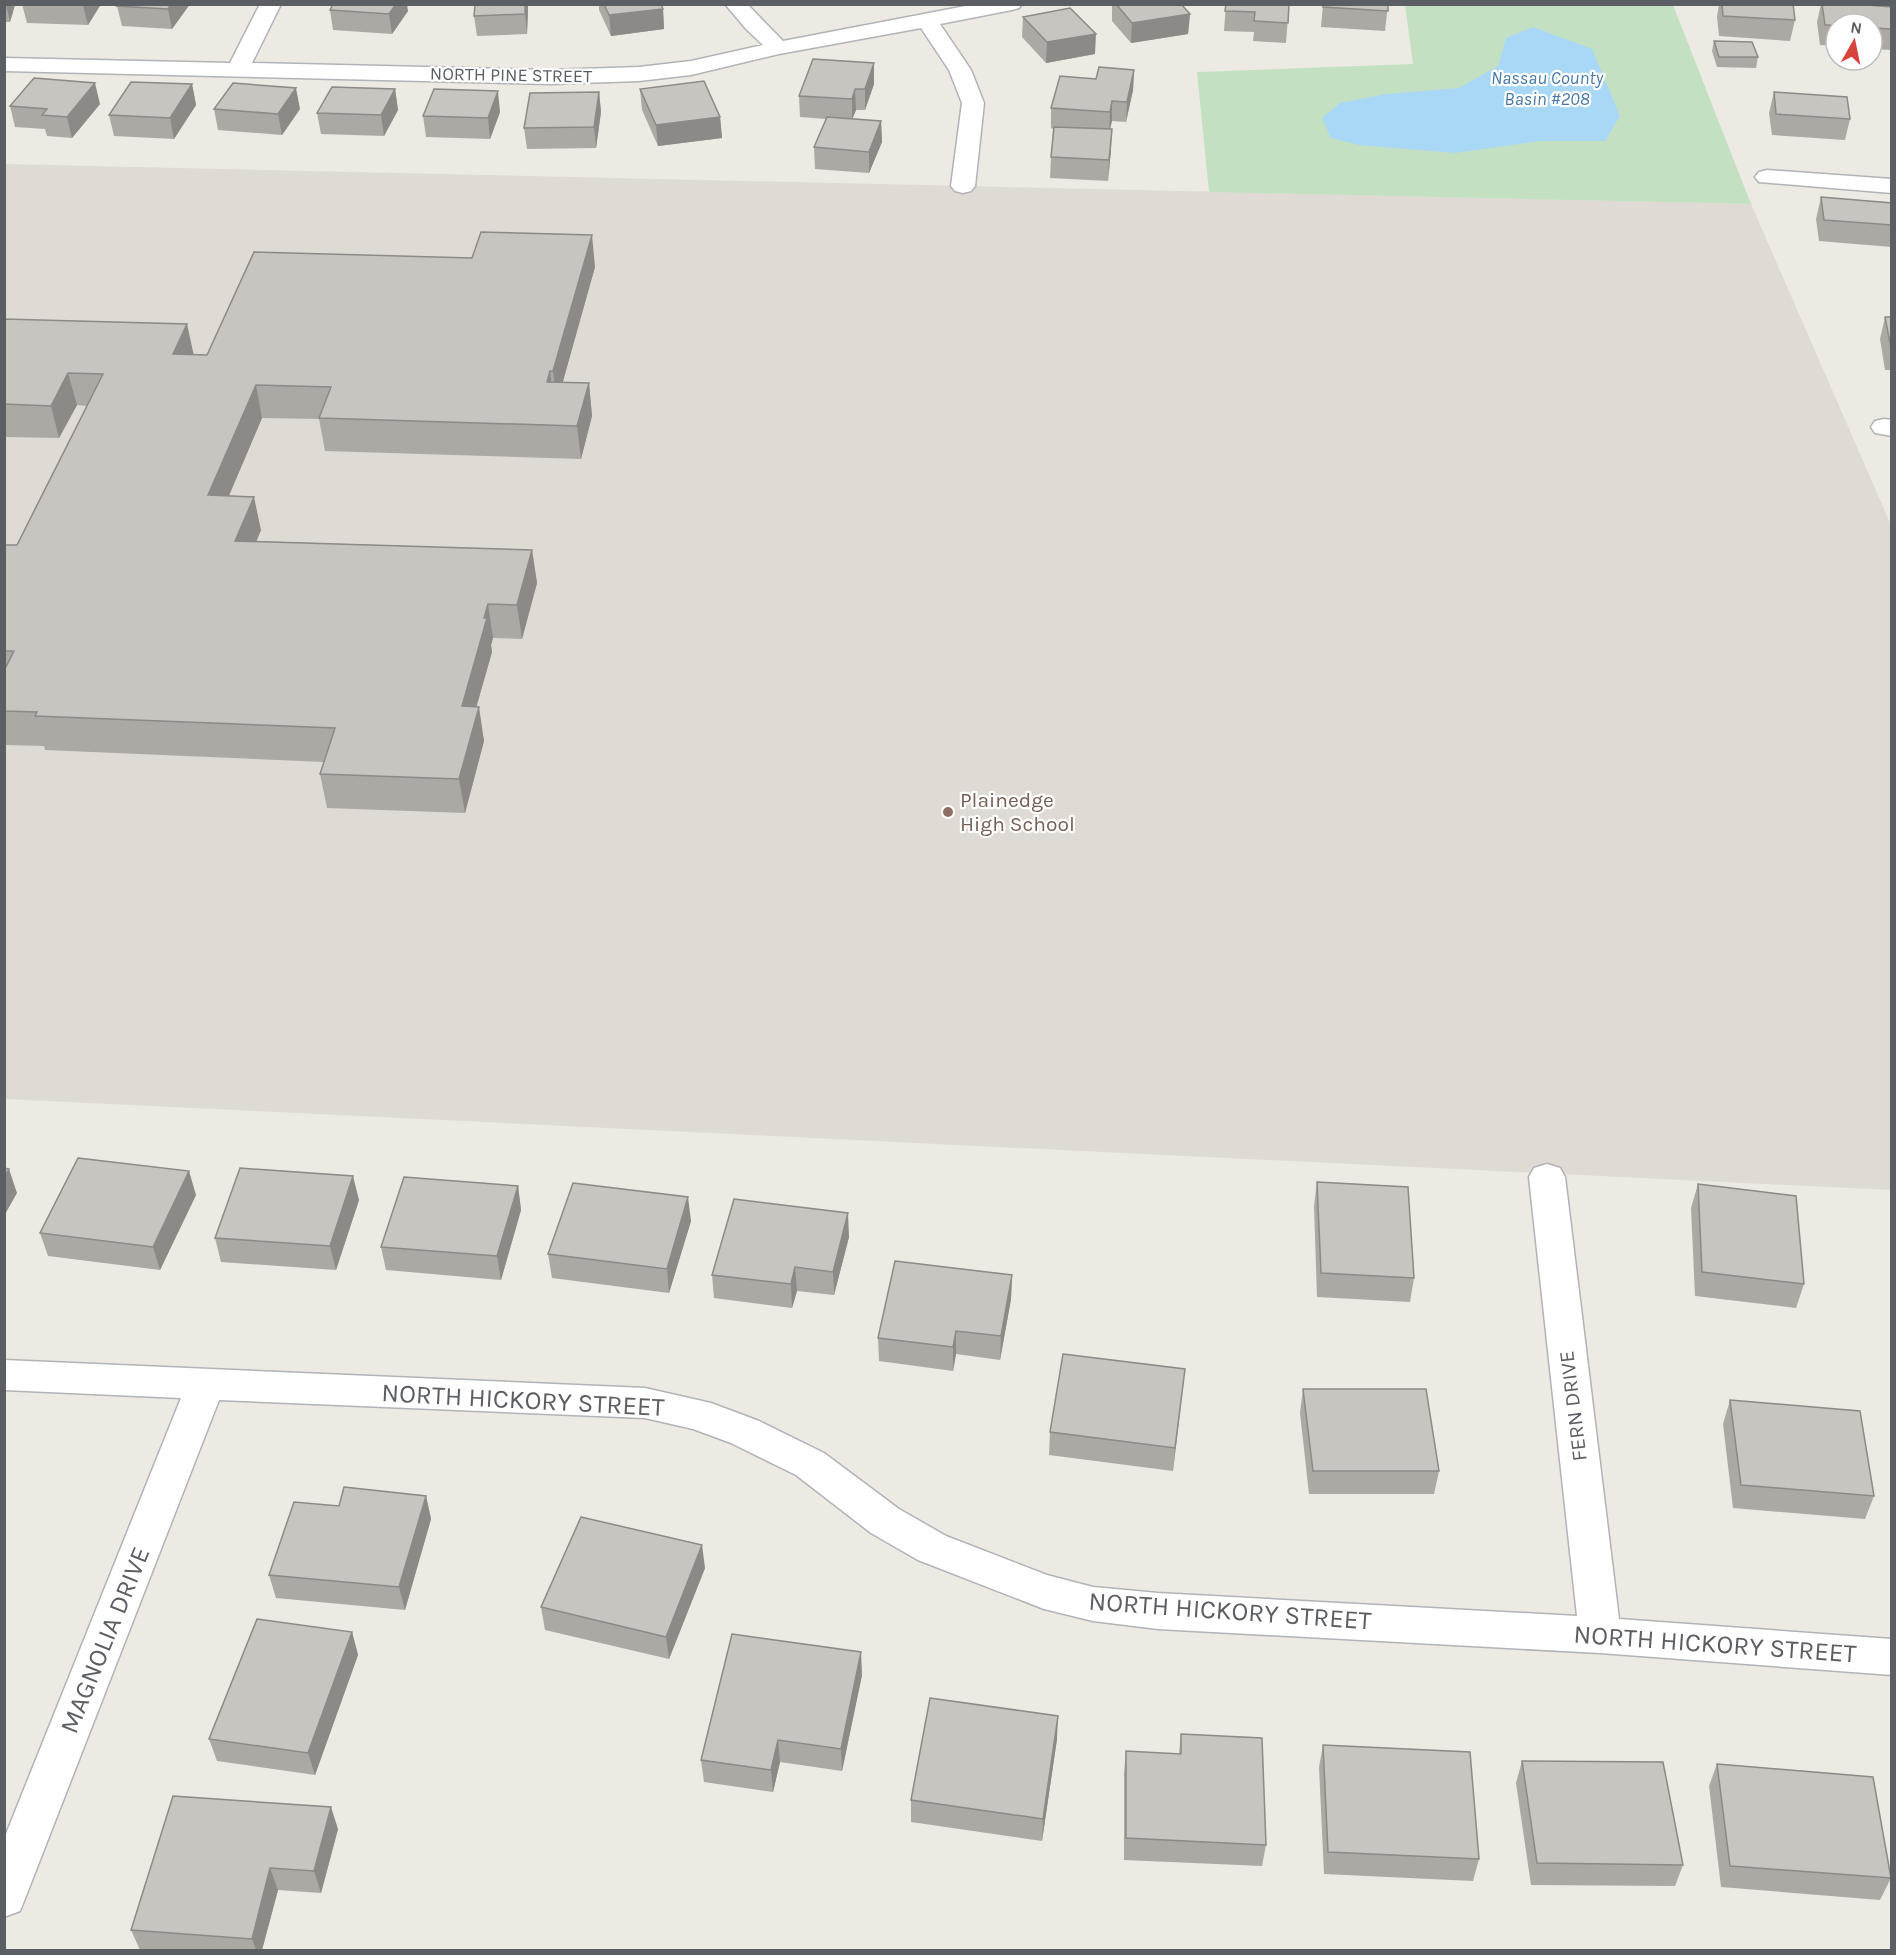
<svg xmlns="http://www.w3.org/2000/svg" width="1896" height="1955" font-family="Karla,sans-serif">
	<rect width="100%" height="100%" fill="#eceae3"/>
	<path fill="#dfdbd4" d="M 5,164 L 1751,204 L 1891,525 L 1891,1190 L 5,1099 Z"/>
	<path fill="#c3e1c2" d="M 1405,5 L 1673,5 L 1751,204 L 1209,192 L 1197,72 L 1413,64 Z"/>
	<path fill="#a9d7f6" d="M 1533,27 L 1592,49 L 1620,116 L 1605,141 L 1540,141 L 1455,153 L 1359,145 L 1331,138 L 1322,118 L 1340,103 L 1386,94 L 1459,88 L 1498,66 L 1506,38 Z"/>
	<g fill="none" stroke-linecap="round" stroke-linejoin="round">
		<g stroke="#b0b3b7" stroke-width="3">
			<path id="minor" d="M 260,4 L 281,4 L 252,63 L 550,70 L 639,67 L 691,61 L 763,45 L 746,29 L 725,4 L 747,4 L 783,41 L 976,4 L 1022,4 L 1019,8 L 1012,10 L 940,24 L 971,70 L 984,103 L 975,186 L 971,191 L 963,193 L 955,191 L 951,186 L 962,103 L 949,70 L 921,28 L 779,54 L 691,75 L 639,81 L 550,84 L 4,71 L 4,58 L 230,63 Z
				M 1767,170 L 1892,179 L 1892,193 L 1759,182 L 1755,177 L 1759,172 Z
				M 1884,419 L 1892,420 L 1892,436 L 1875,433 L 1871,427 L 1875,421 Z
				M 1547,1164 L 1560,1168 L 1565,1177 L 1619,1619 L 1892,1639 L 1892,1675 L 1600,1653 L 1158,1629 L 1093,1621 L 1044,1609 L 918,1560 L 871,1533 L 796,1475 L 731,1443 L 693,1429 L 645,1418 L 219,1400 L 26,1896 L 20,1911 L 4,1917 L 4,1839 L 181,1398 L 4,1390 L 4,1360 L 645,1388 L 711,1403 L 759,1421 L 824,1453 L 899,1509 L 946,1536 L 1047,1575 L 1093,1587 L 1158,1593 L 1577,1616 L 1529,1177 L 1534,1168 Z"/>
		</g>
		<use href="#minor" fill="#fff" fill-rule="evenodd"/>
	</g>
	<path fill="#aca9a5" d="M 4,4 L 15,4 L 10,22 L 4,22 Z
		M 22,4 L 101,4 L 88,25 L 27,23 Z
		M 119,4 L 190,4 L 172,29 L 122,26 L 117,6 Z
		M 475,4 L 528,4 L 527,34 L 477,36 L 474,16 Z
		M 599,4 L 661,4 L 663,9 L 664,29 L 611,36 L 599,10 Z
		M 1112,4 L 1181,4 L 1190,14 L 1188,34 L 1131,43 L 1112,21 Z
		M 1226,4 L 1289,4 L 1286,43 L 1253,41 L 1254,32 L 1224,31 Z
		M 1323,4 L 1388,4 L 1385,31 L 1321,27 Z
		M 1719,4 L 1793,4 L 1795,20 L 1790,41 L 1719,36 L 1717,17 Z
		M 1821,4 L 1856,4 L 1892,7 L 1891,50 L 1872,49 L 1872,24 L 1836,24 L 1836,46 L 1820,45 L 1817,22 Z
		M 330,10 L 408,11 L 392,34 L 333,30 Z
		M 1023,17 L 1095,54 L 1046,63 L 1022,37 Z
		M 1714,41 L 1758,57 L 1756,68 L 1717,67 L 1712,51 Z
		M 874,63 L 874,84 L 865,110 L 856,110 L 852,119 L 881,121 L 882,142 L 869,173 L 815,169 L 814,147 L 826,119 L 800,117 L 799,96 Z
		M 1134,70 L 1133,90 L 1126,122 L 1112,121 L 1110,129 L 1111,150 L 1108,181 L 1050,178 L 1051,157 L 1053,129 L 1051,128 L 1051,108 L 1096,79 Z
		M 192,84 L 196,105 L 174,139 L 114,136 L 109,115 Z
		M 395,89 L 398,110 L 384,136 L 321,134 L 317,113 Z
		M 640,89 L 720,117 L 722,138 L 658,146 L 642,110 Z
		M 599,92 L 601,112 L 596,148 L 527,149 L 524,128 Z
		M 1774,92 L 1850,119 L 1845,140 L 1772,135 L 1769,113 Z
		M 100,104 L 72,138 L 47,136 L 45,129 L 15,127 L 10,106 Z
		M 214,109 L 300,109 L 282,135 L 218,130 Z
		M 500,112 L 490,139 L 426,137 L 423,116 Z
		M 1821,197 L 1892,203 L 1892,247 L 1819,241 L 1816,219 Z
		M 595,267 L 562,383 L 589,383 L 592,416 L 581,459 L 325,451 L 319,419 L 262,418 L 229,496 L 261,530 L 256,541 L 532,550 L 537,583 L 522,639 L 493,638 L 491,645 L 492,652 L 476,707 L 484,741 L 465,813 L 327,808 L 320,774 L 324,762 L 45,750 L 44,746 L 4,745 L 4,545 L 17,545 L 87,406 L 77,405 L 59,438 L 4,437 L 4,319 L 194,355 L 207,355 Z
		M 1885,317 L 1892,317 L 1892,370 L 1885,370 L 1880,339 Z
		M 1317,1182 L 1414,1278 L 1410,1302 L 1317,1297 L 1314,1206 Z
		M 1698,1184 L 1804,1284 L 1796,1308 L 1695,1296 L 1691,1208 Z
		M 518,1186 L 521,1210 L 501,1280 L 386,1270 L 381,1247 Z
		M 196,1195 L 160,1270 L 48,1256 L 40,1233 Z
		M 359,1200 L 336,1270 L 221,1262 L 215,1238 Z
		M 691,1221 L 669,1293 L 552,1278 L 548,1254 Z
		M 849,1237 L 834,1295 L 797,1291 L 792,1308 L 714,1298 L 712,1275 Z
		M 1012,1275 L 1011,1299 L 1000,1360 L 956,1354 L 953,1371 L 879,1361 L 878,1338 Z
		M 1185,1369 L 1173,1471 L 1049,1455 L 1050,1432 Z
		M 1303,1389 L 1439,1471 L 1434,1494 L 1309,1494 L 1300,1413 Z
		M 1730,1400 L 1874,1496 L 1865,1519 L 1733,1508 L 1723,1424 Z
		M 426,1496 L 431,1519 L 405,1610 L 276,1598 L 269,1575 L 339,1506 Z
		M 705,1568 L 669,1659 L 545,1630 L 541,1607 Z
		M 352,1632 L 358,1655 L 315,1775 L 217,1761 L 209,1739 Z
		M 862,1675 L 842,1771 L 780,1762 L 773,1792 L 704,1782 L 701,1760 Z
		M 1181,1734 L 1266,1845 L 1262,1866 L 1124,1860 L 1124,1773 L 1126,1751 L 1179,1754 Z
		M 1057,1739 L 1042,1841 L 911,1822 L 911,1800 Z
		M 1323,1745 L 1479,1859 L 1473,1881 L 1324,1874 L 1319,1767 Z
		M 1522,1761 L 1683,1865 L 1675,1886 L 1531,1885 L 1516,1783 Z
		M 1717,1764 L 1891,1878 L 1880,1900 L 1721,1887 L 1709,1786 Z
		M 338,1829 L 321,1893 L 278,1890 L 262,1950 L 140,1950 L 131,1930 Z"/>
	<path fill="#8c8986" d="M 6,4 L 15,5 L 10,22 Z
		M 101,4 L 88,25 L 83,5 Z
		M 171,4 L 190,4 L 172,29 L 168,9 Z
		M 396,4 L 407,4 L 408,11 L 392,34 L 389,14 Z
		M 525,4 L 528,4 L 528,10 L 527,34 L 525,14 Z
		M 663,9 L 664,29 L 611,36 L 609,15 Z
		M 1190,14 L 1188,34 L 1131,43 L 1132,23 Z
		M 1096,34 L 1095,54 L 1046,63 L 1047,42 Z
		M 874,63 L 874,84 L 865,110 L 865,89 Z
		M 1134,70 L 1133,90 L 1126,122 L 1127,102 Z
		M 95,83 L 100,104 L 72,138 L 67,117 Z
		M 192,84 L 196,105 L 174,139 L 170,118 Z
		M 296,88 L 300,109 L 282,135 L 278,114 Z
		M 395,89 L 398,110 L 384,136 L 381,115 Z
		M 855,89 L 856,110 L 852,120 L 852,99 Z
		M 498,91 L 500,112 L 490,139 L 488,118 Z
		M 599,92 L 601,112 L 596,148 L 594,127 Z
		M 1112,101 L 1112,121 L 1109,133 L 1110,112 Z
		M 720,117 L 722,138 L 658,146 L 656,125 Z
		M 881,121 L 882,142 L 869,173 L 869,152 Z
		M 1112,129 L 1111,150 L 1108,181 L 1109,160 Z
		M 592,235 L 595,267 L 557,403 L 553,371 Z
		M 187,324 L 194,356 L 173,354 Z
		M 550,371 L 554,403 L 547,382 Z
		M 68,373 L 77,405 L 59,438 L 51,406 Z
		M 589,383 L 592,416 L 581,459 L 577,426 Z
		M 256,385 L 262,418 L 215,528 L 208,495 Z
		M 254,497 L 261,530 L 243,574 L 235,541 Z
		M 532,550 L 537,583 L 522,639 L 517,605 Z
		M 488,604 L 493,638 L 491,645 L 492,652 L 467,740 L 462,706 L 484,618 Z
		M 479,707 L 484,741 L 465,813 L 459,779 Z
		M 9,1169 L 17,1193 L 4,1216 L 4,1177 Z
		M 189,1171 L 196,1195 L 160,1270 L 153,1247 Z
		M 353,1176 L 359,1200 L 336,1270 L 330,1246 Z
		M 518,1186 L 521,1210 L 501,1280 L 497,1256 Z
		M 688,1197 L 691,1221 L 669,1293 L 667,1269 Z
		M 848,1213 L 849,1237 L 834,1295 L 833,1272 Z
		M 795,1267 L 797,1291 L 792,1308 L 791,1284 Z
		M 1012,1275 L 1011,1299 L 1000,1360 L 1001,1336 Z
		M 956,1331 L 956,1354 L 953,1371 L 953,1347 Z
		M 1185,1369 L 1182,1393 L 1173,1471 L 1175,1448 Z
		M 426,1496 L 431,1519 L 405,1610 L 399,1587 Z
		M 702,1545 L 705,1568 L 669,1659 L 666,1637 Z
		M 352,1632 L 358,1655 L 315,1775 L 308,1753 Z
		M 861,1652 L 862,1675 L 842,1771 L 841,1749 Z
		M 1058,1716 L 1057,1739 L 1042,1841 L 1043,1819 Z
		M 778,1740 L 780,1762 L 773,1792 L 771,1770 Z
		M 331,1807 L 338,1829 L 321,1893 L 314,1871 Z
		M 270,1868 L 278,1890 L 262,1950 L 256,1950 L 252,1939 Z"/>
	<path fill="#c8c4c0" stroke="#8c8986" stroke-width="1.5" d="M 119,4 L 171,4 L 168,9 L 117,6 Z
		M 333,4 L 396,4 L 389,14 L 330,10 Z
		M 475,4 L 525,4 L 525,14 L 474,16 Z
		M 604,4 L 661,4 L 663,9 L 609,15 Z
		M 1116,4 L 1181,4 L 1190,14 L 1132,23 Z
		M 1226,4 L 1289,4 L 1288,23 L 1254,21 L 1255,12 L 1225,11 Z
		M 1323,4 L 1388,4 L 1388,11 L 1323,7 Z
		M 1722,4 L 1793,4 L 1795,20 L 1723,16 Z
		M 1822,4 L 1856,4 L 1892,7 L 1892,29 L 1872,28 L 1872,24 L 1836,24 L 1836,25 L 1825,25 Z
		M 1070,8 L 1096,34 L 1047,42 L 1023,17 Z
		M 1714,41 L 1752,42 L 1758,57 L 1719,57 Z
		M 813,59 L 874,63 L 865,89 L 855,89 L 852,99 L 799,96 Z
		M 1099,67 L 1134,70 L 1127,102 L 1112,101 L 1110,112 L 1051,108 L 1060,76 L 1096,79 Z
		M 34,78 L 95,83 L 67,117 L 42,115 L 47,109 L 10,106 Z
		M 704,81 L 720,117 L 656,125 L 640,89 Z
		M 131,82 L 192,84 L 170,118 L 109,115 Z
		M 233,83 L 296,88 L 278,114 L 214,109 Z
		M 332,87 L 395,89 L 381,115 L 317,113 Z
		M 434,89 L 498,91 L 488,118 L 423,116 Z
		M 599,92 L 594,127 L 524,128 L 530,93 Z
		M 1774,92 L 1847,97 L 1850,119 L 1776,114 Z
		M 827,117 L 881,121 L 869,152 L 814,147 Z
		M 1054,127 L 1112,129 L 1109,160 L 1051,157 Z
		M 1821,197 L 1892,203 L 1892,225 L 1824,220 Z
		M 481,232 L 592,235 L 553,371 L 550,371 L 547,382 L 589,383 L 577,426 L 319,418 L 331,387 L 256,385 L 208,495 L 254,497 L 235,541 L 532,550 L 517,605 L 488,604 L 484,618 L 487,618 L 462,706 L 479,707 L 459,779 L 320,774 L 335,728 L 35,716 L 37,712 L 4,711 L 4,671 L 14,651 L 4,651 L 4,545 L 17,545 L 103,374 L 68,373 L 51,406 L 4,404 L 4,319 L 187,324 L 173,354 L 207,355 L 254,252 L 472,258 Z
		M 1885,317 L 1892,317 L 1892,348 L 1891,348 Z
		M 78,1158 L 189,1171 L 153,1247 L 40,1233 Z
		M 4,1168 L 9,1169 L 4,1177 Z
		M 240,1168 L 353,1176 L 330,1246 L 215,1238 Z
		M 404,1177 L 518,1186 L 497,1256 L 381,1247 Z
		M 1317,1182 L 1408,1187 L 1414,1278 L 1321,1273 Z
		M 573,1183 L 688,1197 L 667,1269 L 548,1254 Z
		M 1698,1184 L 1796,1196 L 1804,1284 L 1702,1272 Z
		M 734,1199 L 848,1213 L 833,1272 L 795,1267 L 791,1284 L 712,1275 Z
		M 895,1261 L 1012,1275 L 1001,1336 L 956,1331 L 953,1347 L 878,1338 Z
		M 1063,1354 L 1185,1369 L 1175,1448 L 1050,1432 Z
		M 1303,1389 L 1426,1389 L 1439,1471 L 1313,1471 Z
		M 1730,1400 L 1860,1411 L 1874,1496 L 1741,1485 Z
		M 344,1487 L 426,1496 L 399,1587 L 269,1575 L 294,1502 L 339,1506 Z
		M 581,1517 L 702,1545 L 666,1637 L 541,1607 Z
		M 257,1619 L 352,1632 L 308,1753 L 209,1739 Z
		M 732,1634 L 861,1652 L 841,1749 L 778,1740 L 771,1770 L 701,1760 Z
		M 930,1698 L 1058,1716 L 1043,1819 L 911,1800 Z
		M 1181,1734 L 1262,1738 L 1266,1845 L 1126,1838 L 1126,1751 L 1181,1754 Z
		M 1323,1745 L 1470,1752 L 1479,1859 L 1328,1852 Z
		M 1522,1761 L 1663,1762 L 1683,1865 L 1537,1863 Z
		M 1717,1764 L 1873,1777 L 1891,1878 L 1730,1866 Z
		M 173,1796 L 331,1807 L 314,1871 L 270,1868 L 252,1939 L 131,1930 Z"/>
	<circle fill="#8d6e63" stroke="#fff" stroke-width="2" cx="948" cy="812" r="6"/>
	<g text-anchor="middle" dominant-baseline="central" stroke-width="4.5" stroke-linejoin="round" paint-order="stroke">
		<g font-size="18" fill="#5b5e62" stroke="#fff">
			<text transform="translate(511 75) rotate(1)">NORTH PINE STREET</text>
		</g>
		<g font-size="18" font-style="italic" fill="#4979a6" stroke="#fff">
			<text x="1547" y="78">Nassau County<tspan x="1547" dy="21">Basin #208</tspan></text>
		</g>
		<g font-size="21" fill="#785e54" stroke="#fff" text-anchor="start">
			<text x="960" y="800">Plainedge<tspan x="960" dy="24">High School</tspan></text>
		</g>
		<g font-size="21" fill="#5b5e62" stroke="#fff">
			<text transform="translate(1573 1406) rotate(-97)">FERN DRIVE</text>
		</g>
		<g font-size="26" fill="#5b5e62" stroke="#fff">
			<text transform="translate(523 1400) rotate(3)">NORTH HICKORY STREET</text>
			<text transform="translate(1230 1611) rotate(4)">NORTH HICKORY STREET</text>
			<text transform="translate(105 1640) rotate(-68)">MAGNOLIA DRIVE</text>
			<text transform="translate(1715 1644) rotate(4)">NORTH HICKORY STREET</text>
		</g>
	</g>
	<rect width="1896" height="1955" fill="none" stroke="#5b5e62" stroke-width="12"/>
	<g transform="translate(1854 42) rotate(9)"><circle r="28" fill="#ffffff" stroke="#bdbfc0" stroke-width="1.5"/>
	<path d="M0-4.5L10 22L0 15L-10 22Z" fill="#d7443e"/>
	<text y="-9" font-size="16" font-weight="bold" text-anchor="middle" fill="#5b5e62">N</text>
	</g>
</svg>
